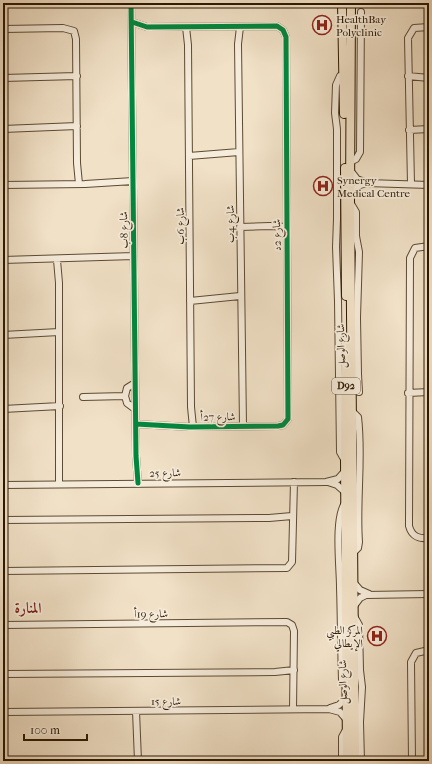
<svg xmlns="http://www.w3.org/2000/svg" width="432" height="764" font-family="'IM FELL French Canon',Amiri,serif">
	<rect width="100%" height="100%" fill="#f1e1c7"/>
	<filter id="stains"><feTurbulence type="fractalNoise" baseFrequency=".005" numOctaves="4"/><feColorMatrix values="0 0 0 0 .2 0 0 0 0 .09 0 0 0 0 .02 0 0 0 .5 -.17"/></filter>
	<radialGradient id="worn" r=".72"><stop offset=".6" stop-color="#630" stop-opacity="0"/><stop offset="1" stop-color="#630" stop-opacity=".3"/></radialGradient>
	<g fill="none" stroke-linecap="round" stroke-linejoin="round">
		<g stroke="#5c4a32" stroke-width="8">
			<path id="minor" d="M 131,3 L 136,456 L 138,483
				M 132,22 L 147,27 L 277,26 L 283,30 L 286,37 L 288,419 L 283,425 L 278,426 L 190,427 L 136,424
				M 186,27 L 188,45 L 191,407 L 193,427
				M 240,27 L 238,44 L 243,426
				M 3,29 L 63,28 L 74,31 L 76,39 L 77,163 L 79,184
				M 344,75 L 340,76 L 336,85 L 335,113 L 337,129 L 337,219 L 336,247 L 338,301 L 340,452 L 345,461
				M 408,76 L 429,78
				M 3,78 L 77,76
				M 3,129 L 77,126
				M 409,130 L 429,129
				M 189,156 L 239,152
				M 350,162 L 356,159 L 360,152 L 361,12
				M 350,170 L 357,179 L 367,183 L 429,185
				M 411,184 L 408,38 L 414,28 L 429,27
				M 3,185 L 85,184 L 133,181
				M 351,192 L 360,185 L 367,183
				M 350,202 L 356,212 L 356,236 L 359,252 L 357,318 L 358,374 L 352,380
				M 240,227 L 270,226 L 287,227
				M 429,246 L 415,248 L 410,258 L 409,526 C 412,537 419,539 429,538
				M 3,260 L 134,256
				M 57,260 L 59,283 L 59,484
				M 190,301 L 240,296
				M 3,335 L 59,332
				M 358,374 L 359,392
				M 135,383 L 127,388 L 125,396 L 127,403 L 135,409
				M 408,393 L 429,392
				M 83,397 L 125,396
				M 3,409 L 60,406
				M 352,411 L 358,417 C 363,458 356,500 359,542 L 358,548 L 353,553
				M 328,482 L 337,485 L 345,492
				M 3,485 L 326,482 L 338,479 L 345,471
				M 345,503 C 334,519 340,567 340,587 C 341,618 341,649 342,680 L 347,688
				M 3,520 L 269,518 L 292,516
				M 3,571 L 287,568 L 292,562 L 294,482
				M 353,582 L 360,590 L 369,594
				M 354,606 L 360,598 L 366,595 L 429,594
				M 354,616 L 359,625 L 360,670 L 362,687 L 360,722 L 361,761
				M 3,625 L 287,622 L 292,625 L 294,631 L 293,709
				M 3,674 L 275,672 L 294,670
				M 330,708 L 339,705 L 347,697
				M 136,711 L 138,761
				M 3,712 L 329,709 L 340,712 L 347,720
				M 342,761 L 342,737 L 347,728
				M 412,761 L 411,662 L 416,653 L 429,650"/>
		</g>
		<g stroke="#2b1700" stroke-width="10">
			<path id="major" d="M 342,3 L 344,114
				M 351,3 L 350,202 L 355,761
				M 345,168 L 346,296
				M 346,340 L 345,461 L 347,761"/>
		</g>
		<use href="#minor" stroke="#f6ecdb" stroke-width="6"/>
		<use href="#major" stroke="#f1e1c7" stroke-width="8"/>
		<g stroke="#f6ecdb" stroke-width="8">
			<path id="cycleway" d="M 131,3 L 136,456 L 138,483
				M 132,22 L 147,27 L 277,26 L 283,30 L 286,37 L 288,419 L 283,425 L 278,426 L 190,427 L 136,424"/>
		</g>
		<use href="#cycleway" stroke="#00873e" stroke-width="5"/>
	</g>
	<defs>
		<g id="hospital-ring" transform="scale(1)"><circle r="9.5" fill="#f6ecdb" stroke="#8f2418" stroke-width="1.5"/><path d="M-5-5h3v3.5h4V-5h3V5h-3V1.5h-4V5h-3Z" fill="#8f2418"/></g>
	</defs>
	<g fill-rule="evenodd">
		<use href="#hospital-ring" x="322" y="25"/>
		<use href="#hospital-ring" x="323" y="186"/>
		<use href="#hospital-ring" x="377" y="636"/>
	</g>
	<g text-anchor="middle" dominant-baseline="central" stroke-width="3.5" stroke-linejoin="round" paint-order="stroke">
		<rect fill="#f6ecdb" stroke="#685742" stroke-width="1" x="332" y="378" width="28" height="16" rx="3"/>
		<g font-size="10" font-weight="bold" fill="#2b1700">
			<text x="346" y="386">D92</text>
		</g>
		<g font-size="11" fill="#2b1700" stroke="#f6ecdb" text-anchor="start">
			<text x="336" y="19">HealthBay<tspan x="336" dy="13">Polyclinic</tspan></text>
			<text x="337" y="180">Synergy<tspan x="337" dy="13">Medical Centre</tspan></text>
			<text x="363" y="630" text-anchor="end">المركز الطبي<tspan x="363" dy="13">الإيطالي</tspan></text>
		</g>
		<g font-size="11" fill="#2b1700" stroke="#f6ecdb">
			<text transform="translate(230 224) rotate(-90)">شارع 4ب</text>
			<text transform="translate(180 226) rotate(-90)">شارع 6ب</text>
			<text transform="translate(124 230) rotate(-91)">شارع 8ب</text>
			<text transform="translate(277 235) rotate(-91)">شارع 2د</text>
			<text transform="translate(341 346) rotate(-91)">شارع الوصل</text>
			<text transform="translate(218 417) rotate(-1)">شارع 27أ</text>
			<text transform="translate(165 473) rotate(-1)">شارع 25</text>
			<text transform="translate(151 614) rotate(-1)">شارع 19أ</text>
			<text transform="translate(343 682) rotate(-91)">شارع الوصل</text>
			<text x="166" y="701">شارع 15</text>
		</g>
		<g font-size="15" font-weight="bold" fill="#7a1f14" stroke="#f6ecdb">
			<text x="28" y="608">المنارة</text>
		</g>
	</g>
	<rect width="432" height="764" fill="none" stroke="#f1e1c7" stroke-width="16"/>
	<rect x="4" y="4" width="424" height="756" fill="none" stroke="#2b1700" stroke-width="2"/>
	<rect x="8" y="8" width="416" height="748" fill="none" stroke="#2b1700"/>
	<path d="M24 734v6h63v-6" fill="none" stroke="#2b1700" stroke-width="2"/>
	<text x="30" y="734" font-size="12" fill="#2b1700" stroke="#f6ecdb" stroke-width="3" paint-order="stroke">100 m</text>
	<rect width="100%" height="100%" filter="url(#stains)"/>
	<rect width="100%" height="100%" fill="url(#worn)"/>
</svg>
